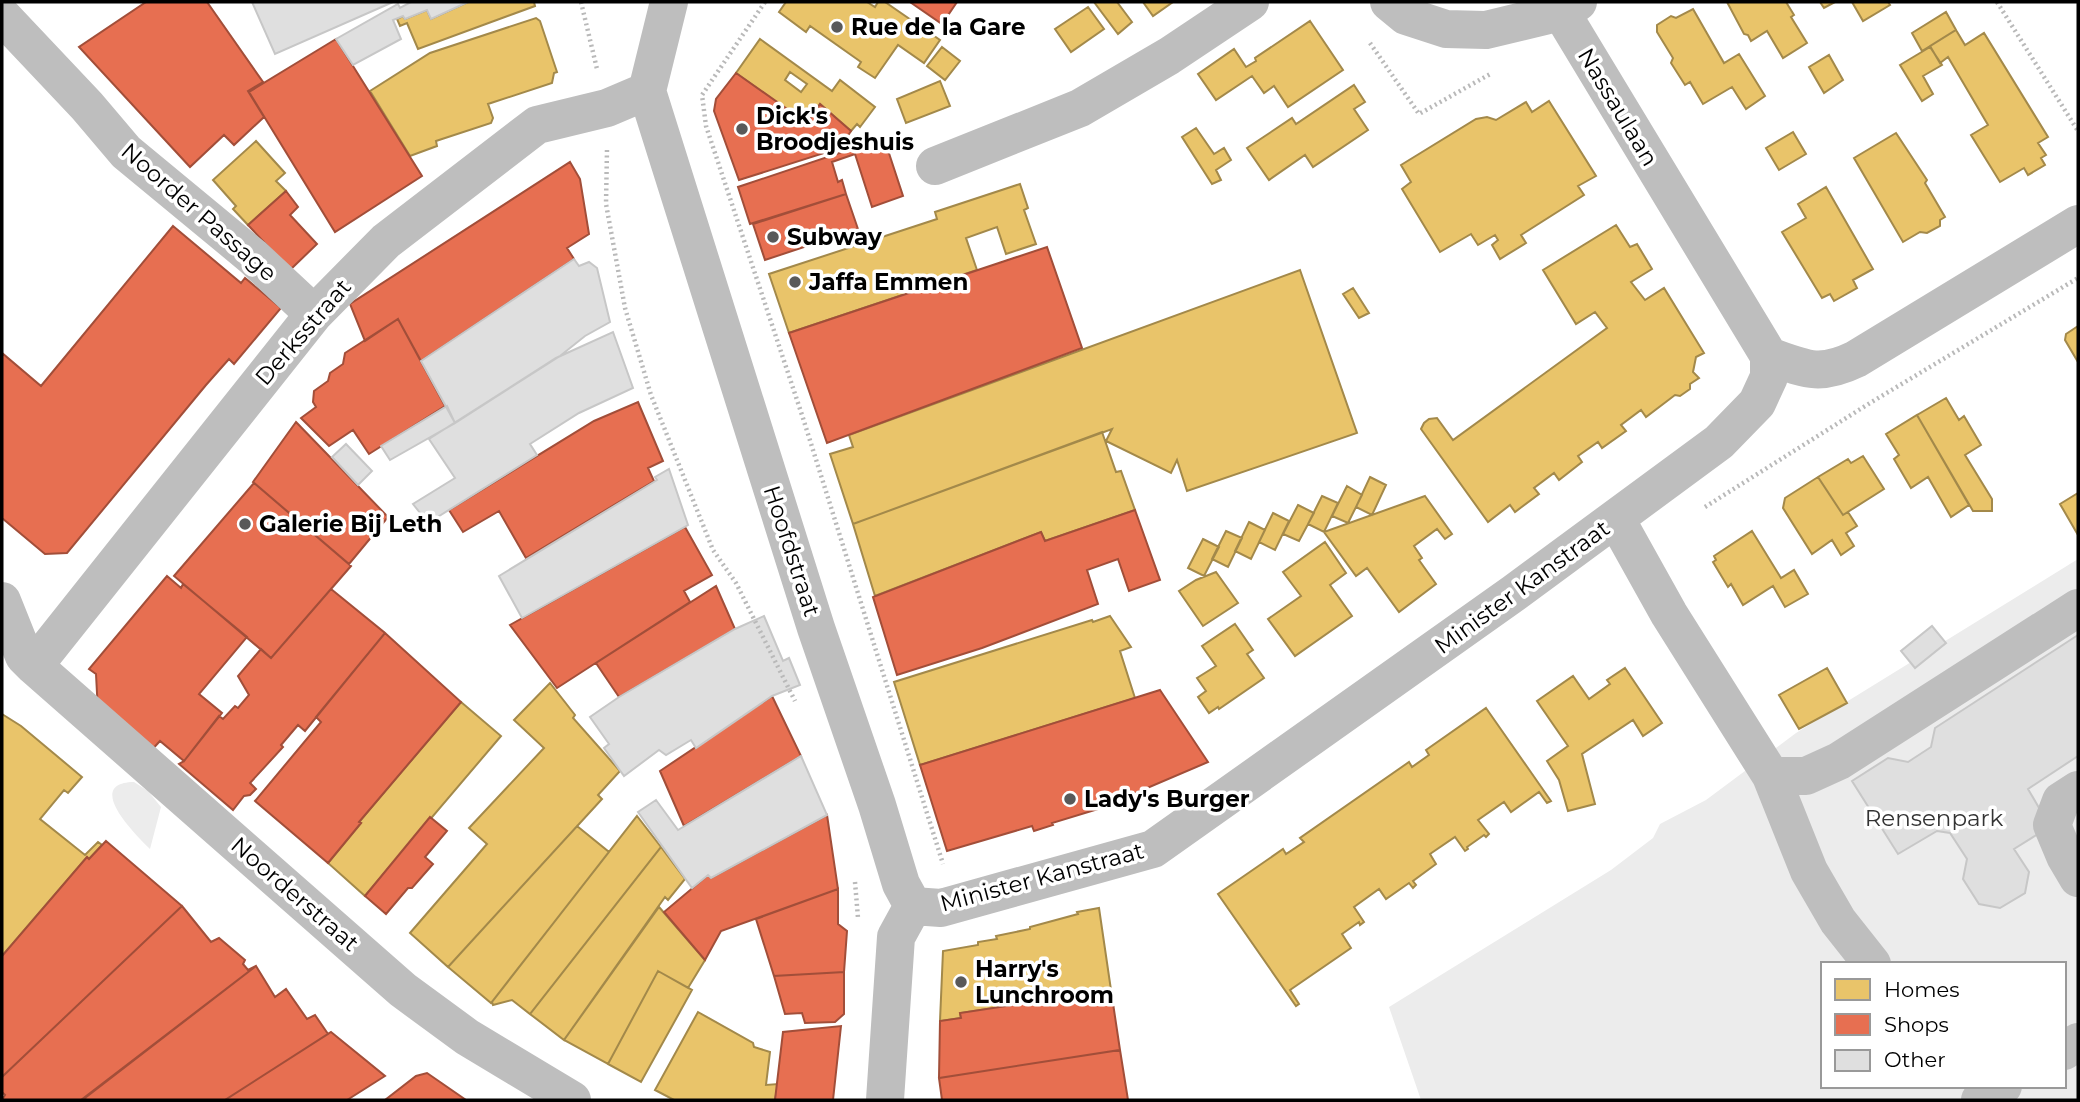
<svg xmlns="http://www.w3.org/2000/svg" width="2080" height="1102" font-family="Montserrat,sans-serif">
	<rect width="100%" height="100%" fill="#fff"/>
	<path fill="#ececec" fill-rule="evenodd" d="M 2078,559 L 2078,1100 L 1421,1100 L 1389,1007 L 1611,870 L 1653,838 L 1660,824 L 1706,800 L 1796,733 ZM 1823,964 L 2064,964 L 2064,1086 L 1823,1086 Z
		M 134,782 L 148,791 L 161,807 L 150,849 C 136,835 83,783 134,782 Z"/>
	<path fill="#e9c46a" stroke="#a3894a" stroke-width="2" fill-rule="evenodd" d="M 468,2 L 534,2 L 535,6 L 418,49 L 407,23 L 400,26 L 397,19 L 403,16 L 405,19 L 427,10 L 431,19 Z
		M 786,2 L 867,2 L 875,7 L 878,2 L 885,2 L 940,40 L 924,63 L 898,45 L 875,78 L 858,67 L 861,62 L 810,26 L 806,32 L 779,12 Z
		M 1094,2 L 1117,2 L 1132,22 L 1118,34 Z
		M 1143,2 L 1173,2 L 1153,16 Z
		M 1727,2 L 1786,2 L 1794,15 L 1791,17 L 1807,43 L 1783,58 L 1767,31 L 1751,41 L 1748,35 L 1744,34 Z
		M 1820,2 L 1835,2 L 1824,8 Z
		M 1852,2 L 1888,2 L 1890,5 L 1863,21 Z
		M 1088,7 L 1104,29 L 1071,52 L 1055,29 Z
		M 1693,9 L 1724,63 L 1739,54 L 1765,96 L 1746,109 L 1732,87 L 1703,104 L 1690,82 L 1685,85 L 1671,63 L 1673,58 L 1657,32 L 1657,25 L 1671,16 L 1676,18 Z
		M 1946,12 L 1956,30 L 1922,51 L 1912,33 Z
		M 536,18 L 540,21 L 557,72 L 554,73 L 552,83 L 488,104 L 493,118 L 491,123 L 436,141 L 437,146 L 410,156 L 370,91 L 430,53 Z
		M 1310,21 L 1343,70 L 1288,107 L 1274,86 L 1264,93 L 1252,76 L 1216,100 L 1198,74 L 1234,49 L 1246,67 L 1256,61 L 1255,58 Z
		M 1956,30 L 1965,45 L 1984,33 L 2048,137 L 2038,143 L 2046,155 L 2041,158 L 2045,165 L 2028,175 L 2024,168 L 2000,182 L 1971,135 L 1988,125 L 1948,57 L 1940,63 L 1930,46 Z
		M 760,39 L 832,91 L 840,80 L 875,107 L 860,127 L 857,124 L 851,131 L 820,104 L 807,123 L 794,115 L 736,73 ZM 790,72 L 807,84 L 801,92 L 785,80 Z
		M 942,47 L 960,61 L 945,80 L 927,66 Z
		M 1930,47 L 1942,65 L 1923,76 L 1933,94 L 1922,101 L 1900,65 Z
		M 1829,55 L 1843,80 L 1824,93 L 1809,67 Z
		M 940,81 L 950,106 L 906,123 L 897,99 Z
		M 1354,85 L 1365,102 L 1354,109 L 1368,130 L 1313,167 L 1305,155 L 1269,180 L 1247,148 L 1292,118 L 1296,124 Z
		M 1549,101 L 1596,176 L 1578,186 L 1584,195 L 1521,235 L 1526,243 L 1500,259 L 1492,245 L 1498,240 L 1495,235 L 1478,245 L 1471,234 L 1440,252 L 1402,189 L 1411,182 L 1401,165 L 1476,119 L 1487,117 L 1496,120 L 1526,102 L 1532,112 Z
		M 1196,128 L 1214,154 L 1224,148 L 1231,160 L 1216,170 L 1221,180 L 1212,184 L 1182,137 Z
		M 1793,132 L 1806,154 L 1779,170 L 1766,148 Z
		M 1896,133 L 1927,180 L 1925,183 L 1945,217 L 1940,220 L 1940,226 L 1927,233 L 1920,232 L 1903,242 L 1854,158 Z
		M 256,141 L 285,173 L 276,181 L 286,191 L 248,225 L 233,209 L 236,206 L 213,180 Z
		M 1020,184 L 1028,208 L 1024,210 L 1036,244 L 1006,254 L 997,227 L 966,238 L 977,270 L 789,333 L 769,274 L 937,219 L 935,212 Z
		M 1826,187 L 1873,269 L 1853,280 L 1857,288 L 1834,301 L 1830,294 L 1822,298 L 1782,232 L 1806,218 L 1798,204 Z
		M 1616,225 L 1630,247 L 1637,244 L 1652,269 L 1631,282 L 1645,300 L 1664,288 L 1704,353 L 1696,357 L 1693,372 L 1699,378 L 1690,384 L 1690,389 L 1680,396 L 1675,395 L 1646,417 L 1641,410 L 1621,425 L 1626,431 L 1602,448 L 1598,442 L 1578,456 L 1582,462 L 1559,480 L 1554,473 L 1534,488 L 1539,494 L 1515,512 L 1510,505 L 1488,522 L 1421,429 L 1424,423 L 1429,419 L 1437,418 L 1453,440 L 1607,328 L 1595,312 L 1576,324 L 1543,270 Z
		M 1300,270 L 1357,433 L 1187,491 L 1177,460 L 1171,473 L 1106,441 L 1112,429 L 853,524 L 830,454 L 853,447 L 849,435 Z
		M 1353,288 L 1369,313 L 1359,318 L 1343,294 Z
		M 2078,326 L 2078,362 L 2065,340 L 2066,334 Z
		M 1946,398 L 1959,420 L 1964,416 L 1981,445 L 1965,455 L 1992,499 L 1992,511 L 1973,511 L 1917,415 Z
		M 1917,415 L 1969,505 L 1951,517 L 1928,477 L 1911,488 L 1894,459 L 1899,455 L 1886,434 Z
		M 1102,432 L 1116,472 L 1121,471 L 1135,510 L 1045,541 L 1041,532 L 875,596 L 853,524 Z
		M 1863,456 L 1884,489 L 1843,515 L 1818,477 L 1848,459 L 1851,463 Z
		M 1370,477 L 1386,485 L 1372,515 L 1356,507 Z
		M 1818,477 L 1843,515 L 1848,512 L 1857,526 L 1846,533 L 1854,546 L 1841,555 L 1832,540 L 1812,554 L 1783,508 L 1785,498 Z
		M 1347,486 L 1362,495 L 1348,523 L 1332,516 Z
		M 2078,493 L 2078,535 L 2060,504 Z
		M 1322,496 L 1338,503 L 1324,532 L 1308,524 Z
		M 1425,496 L 1452,534 L 1445,539 L 1437,529 L 1414,546 L 1422,558 L 1419,560 L 1436,584 L 1399,612 L 1367,568 L 1356,576 L 1324,532 Z
		M 1298,505 L 1314,513 L 1299,541 L 1283,534 Z
		M 1273,513 L 1289,521 L 1275,550 L 1259,542 Z
		M 1249,522 L 1265,530 L 1251,559 L 1235,551 Z
		M 1226,531 L 1242,538 L 1228,567 L 1212,559 Z
		M 1752,531 L 1781,578 L 1794,570 L 1808,594 L 1785,607 L 1773,586 L 1743,605 L 1731,584 L 1728,587 L 1713,562 L 1716,560 L 1714,556 Z
		M 1203,539 L 1219,547 L 1204,576 L 1188,568 Z
		M 1325,542 L 1346,573 L 1330,585 L 1352,616 L 1295,656 L 1268,619 L 1301,596 L 1283,572 Z
		M 1216,572 L 1238,603 L 1203,626 L 1179,591 L 1196,580 Z
		M 1110,616 L 1131,647 L 1120,651 L 1135,698 L 920,765 L 894,682 L 1092,620 L 1093,622 Z
		M 1235,624 L 1253,650 L 1247,654 L 1264,678 L 1219,709 L 1218,707 L 1209,713 L 1198,697 L 1206,691 L 1197,678 L 1216,666 L 1202,646 Z
		M 1625,668 L 1662,723 L 1643,736 L 1633,720 L 1582,754 L 1595,804 L 1568,811 L 1559,780 L 1547,761 L 1568,746 L 1537,701 L 1573,676 L 1589,699 L 1610,684 L 1607,680 Z
		M 1827,668 L 1847,703 L 1799,729 L 1779,695 Z
		M 550,683 L 575,715 L 573,718 L 620,771 L 598,795 L 602,799 L 448,967 L 410,933 L 487,844 L 469,828 L 544,748 L 514,720 Z
		M 461,702 L 501,736 L 365,896 L 328,863 L 361,823 L 359,822 Z
		M 1486,708 L 1551,801 L 1547,803 L 1539,792 L 1511,812 L 1504,802 L 1478,820 L 1489,834 L 1486,837 L 1484,835 L 1467,847 L 1468,849 L 1465,851 L 1455,837 L 1430,854 L 1436,864 L 1413,881 L 1416,885 L 1413,888 L 1409,883 L 1386,899 L 1379,889 L 1354,907 L 1364,922 L 1360,925 L 1359,922 L 1342,934 L 1351,948 L 1290,990 L 1299,1004 L 1296,1006 L 1218,894 L 1283,849 L 1286,854 L 1304,842 L 1300,838 L 1409,762 L 1412,767 L 1429,755 L 1426,750 Z
		M 2,714 L 21,726 L 82,777 L 68,793 L 64,790 L 40,819 L 85,855 L 98,842 L 102,845 L 89,859 L 87,857 L 2,956 Z
		M 637,816 L 661,847 L 530,1014 L 512,1000 L 493,1005 L 492,1002 Z
		M 577,826 L 609,852 L 491,1003 L 448,967 Z
		M 661,847 L 685,879 L 668,900 L 665,897 L 564,1040 L 530,1014 Z
		M 659,907 L 705,960 L 688,988 L 658,971 L 608,1064 L 564,1040 Z
		M 1099,908 L 1111,990 L 960,1013 L 961,1018 L 940,1021 L 943,951 L 978,945 L 978,942 L 997,939 L 996,936 L 1030,929 L 1030,927 L 1078,914 L 1077,912 Z
		M 658,971 L 692,990 L 641,1082 L 608,1064 Z
		M 698,1012 L 753,1043 L 754,1047 L 770,1052 L 766,1085 L 778,1084 L 775,1100 L 674,1100 L 655,1090 Z"/>
	<path fill="#e76f51" stroke="#a24e39" stroke-width="2" d="M 146,2 L 207,2 L 263,82 L 248,91 L 264,117 L 234,145 L 224,135 L 190,167 L 79,47 Z
		M 910,2 L 957,2 L 942,24 Z
		M 336,39 L 422,176 L 335,232 L 249,92 Z
		M 736,73 L 807,123 L 820,104 L 851,131 L 840,148 L 739,180 L 714,111 L 716,99 Z
		M 884,138 L 903,196 L 872,207 L 855,154 L 832,162 L 838,182 L 842,180 L 846,194 L 750,224 L 738,187 Z
		M 570,162 L 580,179 L 589,234 L 567,248 L 574,259 L 421,361 L 398,319 L 365,341 L 350,304 Z
		M 286,191 L 298,207 L 290,215 L 317,244 L 290,270 L 248,225 Z
		M 846,194 L 858,229 L 765,260 L 753,224 Z
		M 173,226 L 241,283 L 245,278 L 281,308 L 234,364 L 229,359 L 206,385 L 67,553 L 45,554 L 2,518 L 2,353 L 41,386 Z
		M 1047,247 L 1082,348 L 827,443 L 789,333 Z
		M 398,319 L 445,406 L 369,454 L 353,430 L 329,446 L 301,418 L 316,407 L 313,402 L 314,391 L 328,381 L 330,373 L 343,364 L 345,353 Z
		M 638,402 L 663,461 L 648,468 L 654,481 L 526,558 L 499,511 L 463,532 L 449,510 L 594,421 Z
		M 296,422 L 388,517 L 349,564 L 253,482 Z
		M 254,483 L 351,566 L 271,658 L 174,576 Z
		M 1135,510 L 1160,580 L 1129,591 L 1118,559 L 1087,570 L 1098,604 L 982,648 L 897,675 L 873,597 L 1041,532 L 1045,541 Z
		M 685,527 L 712,575 L 684,591 L 690,602 L 557,688 L 510,625 Z
		M 167,576 L 181,588 L 183,584 L 247,637 L 199,694 L 222,713 L 184,761 L 160,741 L 148,754 L 98,712 L 96,674 L 89,669 Z
		M 716,586 L 735,629 L 619,697 L 596,663 Z
		M 331,589 L 385,633 L 305,731 L 298,725 L 281,745 L 283,747 L 250,783 L 256,789 L 250,795 L 244,796 L 233,810 L 179,764 L 184,761 L 219,716 L 223,719 L 235,706 L 238,708 L 249,695 L 238,676 L 261,649 L 271,658 Z
		M 385,633 L 461,702 L 359,822 L 361,823 L 328,863 L 255,801 L 321,722 L 316,717 Z
		M 1160,690 L 1208,762 L 1098,809 L 1052,823 L 1053,825 L 1034,831 L 1032,826 L 947,851 L 920,765 Z
		M 772,696 L 801,756 L 684,826 L 660,771 Z
		M 827,815 L 838,889 L 721,931 L 705,960 L 664,912 L 708,875 L 711,878 Z
		M 430,817 L 447,831 L 425,857 L 433,864 L 412,888 L 408,888 L 386,914 L 365,896 Z
		M 106,841 L 182,906 L 2,1077 L 2,956 L 87,857 L 89,859 Z
		M 838,889 L 838,924 L 847,931 L 844,972 L 774,976 L 756,919 Z
		M 182,906 L 211,942 L 219,938 L 245,960 L 243,964 L 248,970 L 256,966 L 81,1100 L 2,1100 L 5,1095 L 2,1092 L 2,1077 Z
		M 256,966 L 275,997 L 286,989 L 307,1019 L 315,1015 L 328,1034 L 225,1100 L 86,1100 L 85,1098 Z
		M 844,972 L 844,1014 L 835,1022 L 805,1023 L 802,1013 L 785,1014 L 774,976 Z
		M 1111,990 L 1120,1050 L 939,1078 L 940,1021 L 961,1018 L 960,1013 Z
		M 841,1026 L 833,1100 L 775,1100 L 783,1032 Z
		M 331,1032 L 385,1076 L 347,1100 L 225,1100 Z
		M 1120,1050 L 1128,1100 L 942,1100 L 939,1078 Z
		M 427,1073 L 466,1100 L 385,1100 L 416,1076 Z"/>
	<path fill="#dfdfdf" stroke="#c7c7c7" stroke-width="2" d="M 252,2 L 393,2 L 275,54 Z
		M 411,2 L 468,2 L 431,19 L 427,10 L 405,19 L 403,16 L 393,20 L 401,39 L 353,65 L 336,39 L 398,4 L 400,8 Z
		M 574,259 L 579,266 L 589,262 L 597,268 L 610,322 L 585,336 L 560,356 L 455,423 L 421,361 Z
		M 613,332 L 633,388 L 579,413 L 530,444 L 537,455 L 428,523 L 413,504 L 455,478 L 429,439 L 556,358 Z
		M 447,406 L 455,423 L 390,460 L 381,446 Z
		M 346,444 L 372,471 L 358,485 L 332,457 Z
		M 669,469 L 688,525 L 522,618 L 499,576 L 657,480 L 655,477 Z
		M 764,616 L 783,661 L 789,658 L 800,685 L 772,696 L 696,748 L 691,740 L 666,755 L 659,750 L 624,776 L 604,748 L 609,744 L 590,717 L 619,697 L 735,629 Z
		M 1932,626 L 1946,643 L 1915,668 L 1901,651 Z
		M 2078,635 L 2078,756 L 2028,789 L 2042,813 L 2038,834 L 2014,849 L 2029,872 L 2025,893 L 2000,908 L 1979,904 L 1963,879 L 1967,859 L 1950,833 L 1937,831 L 1898,854 L 1852,781 L 1888,758 L 1908,762 L 1931,747 L 1935,728 Z
		M 801,756 L 827,815 L 711,878 L 708,875 L 692,888 L 638,812 L 656,800 L 678,830 Z"/>
	<g fill="none" stroke-linecap="round" stroke-linejoin="round">
		<path stroke="#b9b9b9" stroke-width="4.5" stroke-dasharray="2 3.5" stroke-linecap="butt" d="M 581,2 L 597,69
			M 765,2 L 702,95 L 706,126 L 802,415 L 943,864
			M 1997,2 L 2078,131
			M 1370,43 L 1419,114 L 1492,73
			M 607,150 L 606,204 L 625,308 L 651,395 L 713,550 L 736,583 L 795,701
			M 1705,507 L 1870,403 L 2078,278
			M 855,882 L 858,918"/>
		<path stroke="#bebebe" stroke-width="38" d="M 669,2 L 647,91 L 816,628 L 877,805 L 901,884 L 913,906
			M 1389,2 L 1406,16 L 1446,29 L 1486,30 L 1561,12 L 1578,2
			M 2,16 L 87,106 L 126,152 L 253,257 L 314,314
			M 935,166 L 1080,108 L 1169,56 L 1250,2
			M 1769,356 C 1805,369 1819,377 1856,359 L 2078,224
			M 1616,519 L 1669,614 L 1771,776 L 1809,871 L 1838,921 L 1872,964
			M 2,601 L 24,656 L 34,666 L 403,990 L 467,1037 L 572,1100
			M 34,666 L 314,314 L 386,241 L 537,125 L 607,108 L 647,91
			M 1771,776 L 1806,776 L 1839,761 L 2078,608
			M 2078,790 L 2061,801 L 2052,825 L 2065,856 L 2078,878
			M 913,906 L 941,908 L 1153,849 L 1514,593 L 1719,442 L 1757,403 L 1769,377 L 1769,356 L 1561,12
			M 2064,1051 L 2078,1042
			M 885,1100 L 896,937 L 913,906
			M 1980,1100 L 2003,1086"/>
	</g>
	<g fill="#595959" stroke="#fff" stroke-width="2.5">
		<circle cx="837" cy="27" r="7"/>
		<circle cx="742" cy="129" r="7"/>
		<circle cx="773" cy="237" r="7"/>
		<circle cx="795" cy="282" r="7"/>
		<circle cx="245" cy="524" r="7"/>
		<circle cx="1070" cy="799" r="7"/>
		<circle cx="961" cy="982" r="7"/>
	</g>
	<g text-anchor="middle" dominant-baseline="central" stroke-width="7" stroke-linejoin="round" paint-order="stroke">
		<g font-size="23" font-weight="bold" fill="#000" stroke="#fff" text-anchor="start">
			<text x="851" y="27">Rue de la Gare</text>
			<text x="756" y="116">Dick's<tspan x="756" dy="26">Broodjeshuis</tspan></text>
			<text x="787" y="237">Subway</text>
			<text x="809" y="282">Jaffa Emmen</text>
			<text x="259" y="524">Galerie Bij Leth</text>
			<text x="1084" y="799">Lady's Burger</text>
			<text x="975" y="969">Harry's<tspan x="975" dy="26">Lunchroom</tspan></text>
		</g>
		<g font-size="23" fill="#000" stroke="#fff">
			<text transform="translate(1618 107) rotate(59)">Nassaulaan</text>
			<text transform="translate(199 212) rotate(41)">Noorder Passage</text>
			<text transform="translate(303 332) rotate(-49)">Derksstraat</text>
			<text transform="translate(792 551) rotate(72)">Hoofdstraat</text>
			<text transform="translate(1522 587) rotate(-36)">Minister Kanstraat</text>
			<text transform="translate(1042 877) rotate(-15)">Minister Kanstraat</text>
			<text transform="translate(295 894) rotate(41)">Noorderstraat</text>
		</g>
		<g font-size="23" fill="#333" stroke="#fff">
			<text x="1934" y="818">Rensenpark</text>
		</g>
	</g>
	<rect width="2080" height="1102" fill="none" stroke="#000000" stroke-width="7"/>
	<rect x="1821" y="962" width="245" height="126" fill="#ffffff" stroke="#999999" stroke-width="2"/>
	<rect x="1835" y="979" width="35" height="21" fill="#e9c46a" stroke="#999999" stroke-width="2"/>
	<text x="1884" y="997" font-size="21" fill="#000000">Homes</text>
	<rect x="1835" y="1014" width="35" height="21" fill="#e76f51" stroke="#999999" stroke-width="2"/>
	<text x="1884" y="1032" font-size="21" fill="#000000">Shops</text>
	<rect x="1835" y="1050" width="35" height="21" fill="#dfdfdf" stroke="#999999" stroke-width="2"/>
	<text x="1884" y="1067" font-size="21" fill="#000000">Other</text>
</svg>
